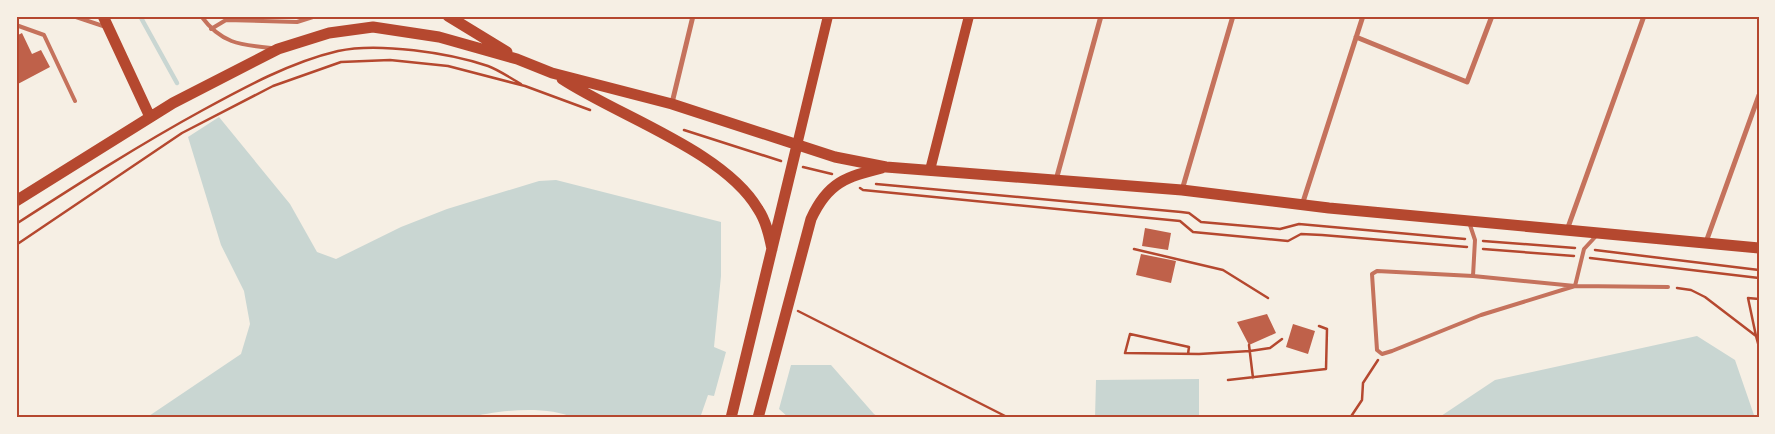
<svg xmlns="http://www.w3.org/2000/svg" width="1775" height="434" font-family="'Public Sans',sans-serif">
	<rect width="100%" height="100%" fill="#f6efe4"/>
	<path fill="#c9d6d2" d="M 219,117 L 290,204 L 317,252 L 336,259 L 401,227 L 447,209 L 539,181 L 556,180 L 721,222 L 721,276 L 714,347 L 726,352 L 714,396 L 708,395 L 700,418 L 574,418 C 547,405 497,410 468,418 L 146,418 L 241,354 L 250,324 L 244,291 L 221,245 L 188,137 Z
		M 1697,336 L 1735,360 L 1755,418 L 1438,418 L 1495,380 Z
		M 791,365 L 831,365 L 874,414 L 880,418 L 789,418 L 779,409 Z
		M 1199,379 L 1199,418 L 1095,418 L 1096,380 Z"/>
	<g fill="none" stroke-linecap="round" stroke-linejoin="round">
		<path stroke="#c9d6d2" stroke-width="4.5" d="M 140,16 L 177,83"/>
	</g>
	<path fill="#bf614a" d="M 22,33 L 32,54 L 41,50 L 50,67 L 16,85 L 16,36 Z
		M 1145,228 L 1171,233 L 1168,250 L 1142,246 Z
		M 1141,254 L 1176,261 L 1171,283 L 1136,275 Z
		M 1267,314 L 1276,333 L 1249,345 L 1237,322 Z
		M 1293,324 L 1315,331 L 1308,354 L 1286,347 Z"/>
	<g fill="none" stroke-linecap="round" stroke-linejoin="round">
		<path stroke="#b5482f" stroke-width="2.5" d="M 684,130 L 781,161
			M 803,167 L 832,174
			M 876,184 L 1181,212 L 1189,213 L 1201,222 L 1280,229 L 1299,224 L 1465,239
			M 860,188 L 863,190 L 1180,221 L 1193,232 L 1288,241 L 1301,234 L 1322,235 L 1467,247
			M 16,224 C 78,184 139,145 203,110 C 245,87 291,62 338,51 C 378,42 450,53 488,66 C 499,70 510,78 521,84
			M 1483,241 L 1575,248
			M 16,245 L 182,133 L 273,86 L 341,62 L 390,60 L 448,66 L 525,86 L 590,110
			M 1134,249 L 1223,270 L 1268,298
			M 1483,249 L 1574,256
			M 1595,250 L 1759,270
			M 1590,258 L 1759,278
			M 1677,288 L 1691,290 L 1705,297 L 1756,336 L 1759,347
			M 1759,299 L 1748,298 L 1756,336 L 1759,336
			M 798,311 L 1009,418
			M 1249,345 L 1253,378
			M 1188,354 L 1189,347 L 1130,334 L 1125,353 L 1199,354 L 1250,351 L 1270,348 L 1282,339
			M 1228,380 L 1326,369 L 1327,329 L 1319,326
			M 1350,418 L 1362,400 L 1363,383 L 1378,360"/>
		<path stroke="#c5725c" stroke-width="4" d="M 73,16 L 106,27
			M 201,16 C 221,43 239,45 271,48
			M 16,25 L 44,35 L 75,101
			M 211,29 L 226,20 L 297,22 L 316,16
			M 1469,222 L 1475,240 L 1473,276
			M 1597,235 L 1584,249 L 1575,286 L 1481,315 L 1392,351 L 1382,354 L 1377,350 L 1372,274 L 1377,271 L 1473,276 L 1575,286 L 1668,287"/>
		<path stroke="#c5725c" stroke-width="5" d="M 1356,37 L 1467,82 L 1492,16
			M 672,103 L 693,16
			M 1056,180 L 1101,16
			M 1182,190 L 1233,16
			M 1302,205 L 1363,16
			M 1567,230 L 1644,16
			M 1706,242 L 1759,95"/>
		<path stroke="#b5482f" stroke-width="10" d="M 797,145 L 828,16
			M 930,170 L 969,16"/>
		<path stroke="#b5482f" stroke-width="11" d="M 103,16 L 150,117
			M 448,16 L 507,52
			M 562,79 C 618,116 724,151 758,209 C 766,221 769,235 772,249
			M 16,201 L 173,103 L 278,49 L 329,33 L 373,27 L 439,37 L 517,59 L 552,73 L 672,104 L 835,157 L 886,167 L 1182,190 L 1329,208 L 1759,248
			M 731,418 L 797,145
			M 758,418 L 811,219 C 828,182 846,177 882,168"/>
	</g>
	<rect width="1775" height="434" fill="none" stroke="#f6efe4" stroke-width="35"/>
	<rect x="18" y="18" width="1740" height="398" fill="none" stroke="#b5482f" stroke-width="2"/>
</svg>
